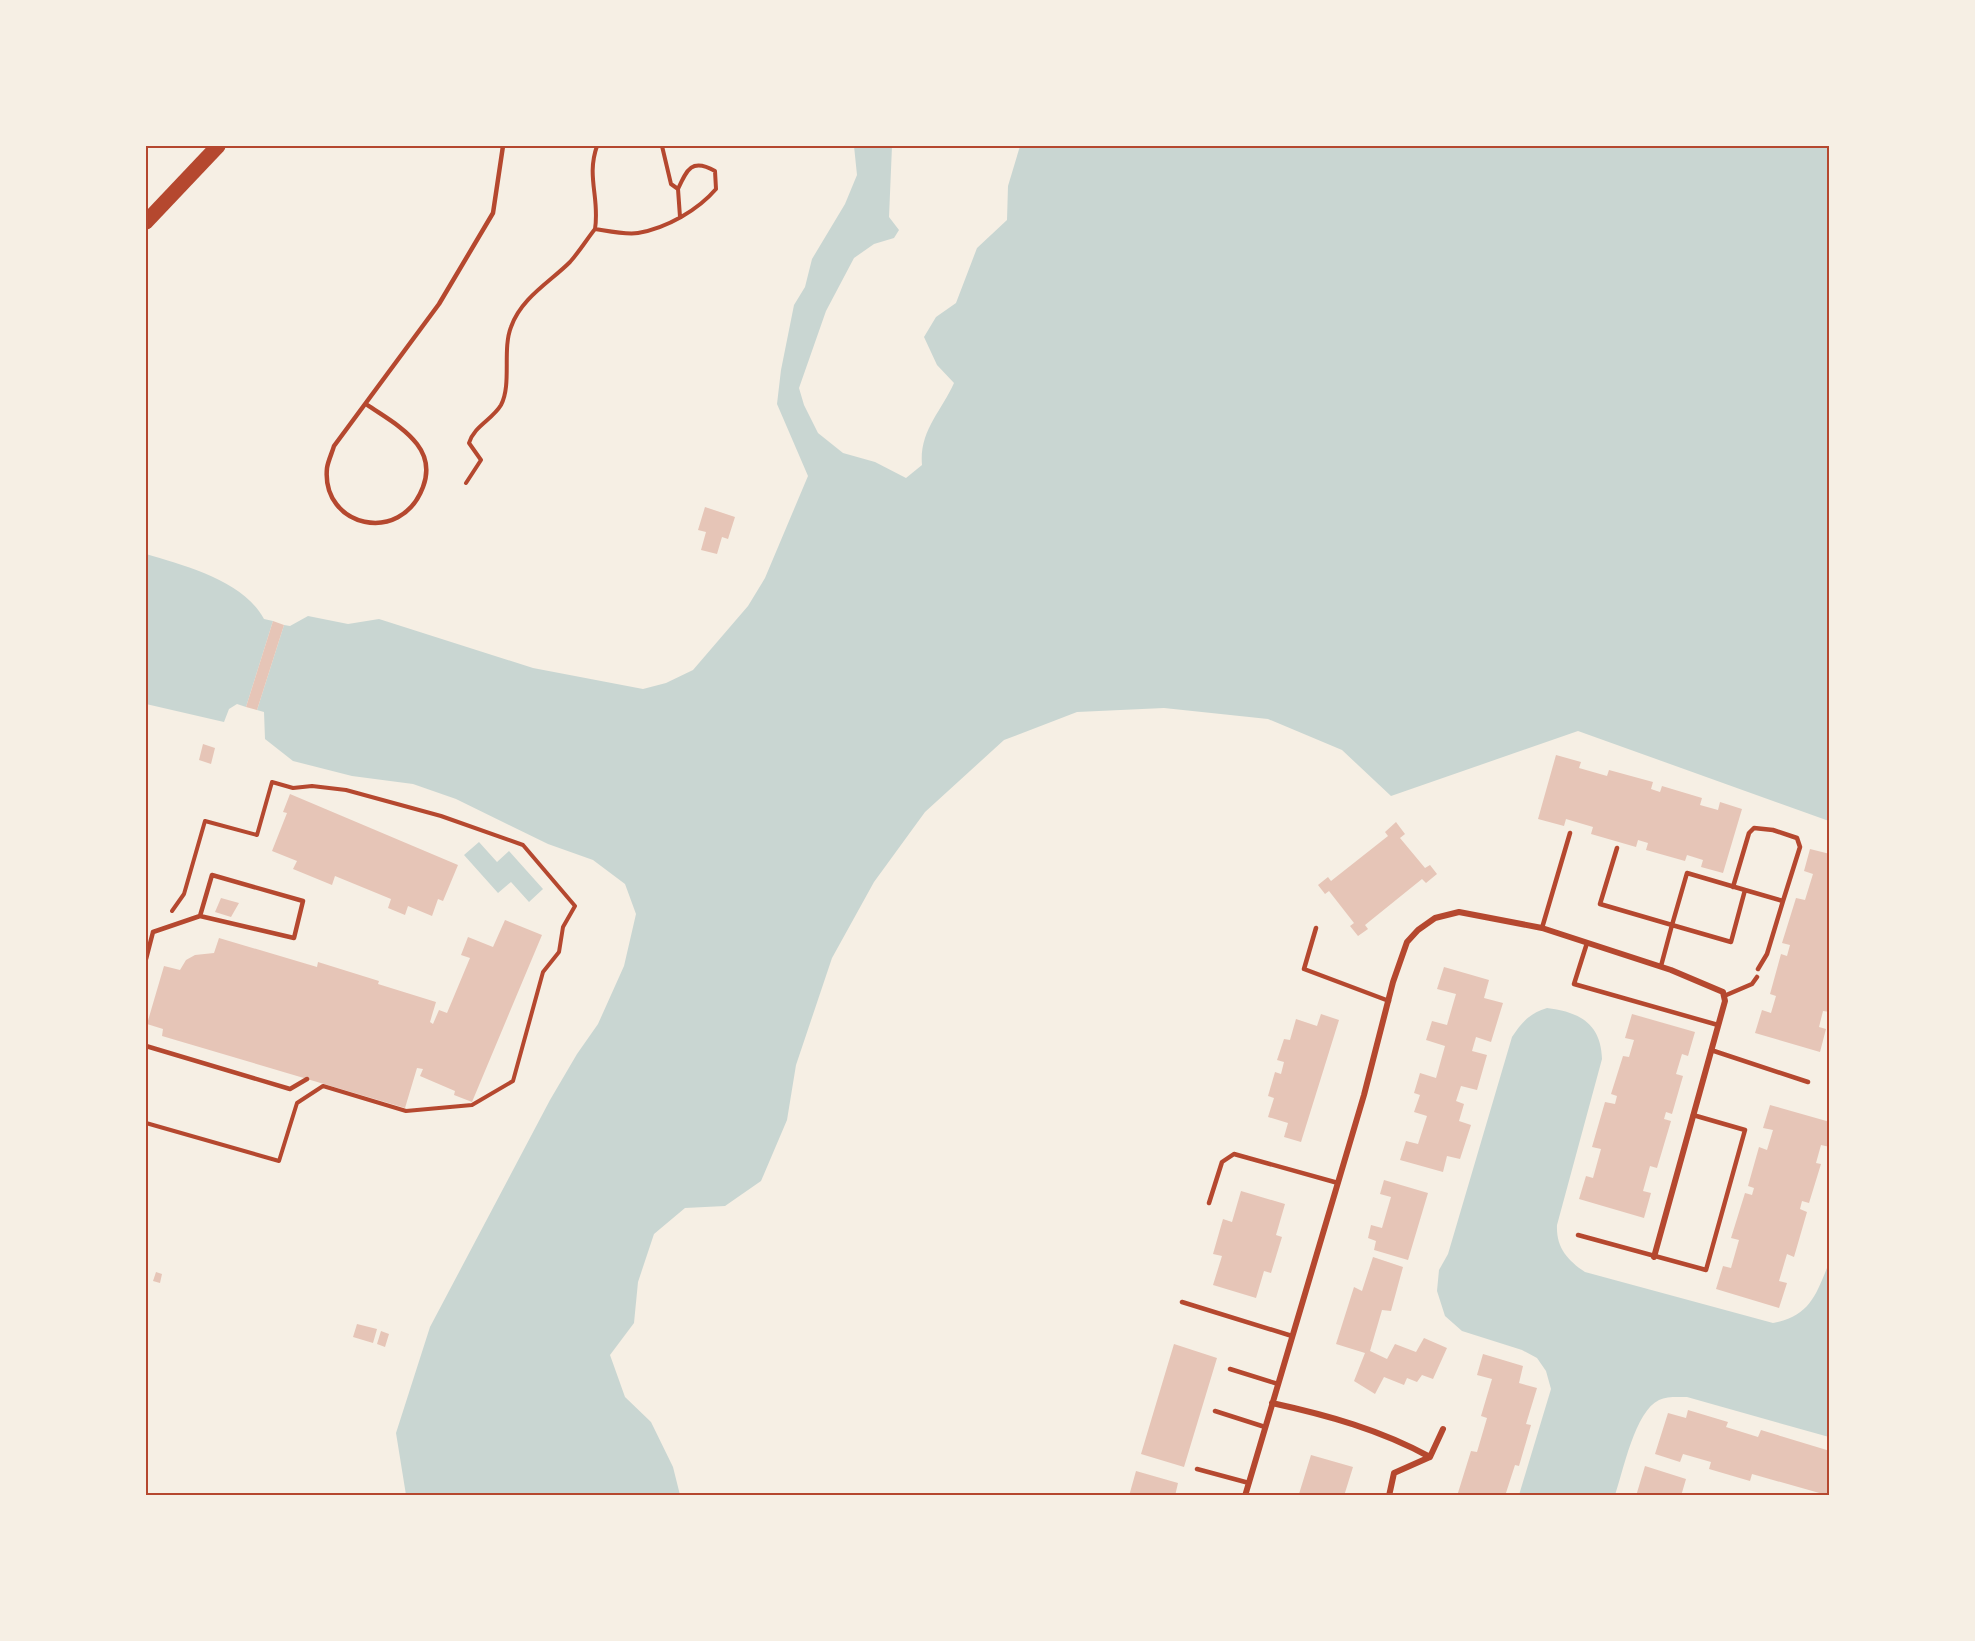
<svg xmlns="http://www.w3.org/2000/svg" width="1975" height="1641" font-family="'Varela Round',sans-serif">
	<rect width="100%" height="100%" fill="#f6efe4"/>
	<path fill="#c9d6d2" d="M 854,146 L 892,146 L 889,217 L 899,230 L 894,238 L 874,244 L 854,258 L 826,311 L 799,388 L 804,405 L 818,433 L 843,453 L 875,462 L 906,478 L 922,465 C 919,431 941,412 954,383 L 937,365 L 924,337 L 936,317 L 956,303 L 977,248 L 1007,220 L 1008,186 L 1020,146 L 1829,146 L 1829,821 L 1578,731 L 1391,796 L 1342,750 L 1268,719 L 1164,708 L 1077,712 L 1004,740 L 925,812 L 874,882 L 832,958 L 796,1065 L 787,1120 L 761,1181 L 725,1206 L 685,1208 L 654,1234 L 638,1282 L 634,1323 L 610,1355 L 625,1397 L 651,1422 L 673,1467 L 680,1495 L 406,1495 L 396,1433 L 430,1327 L 550,1100 L 577,1054 L 598,1024 L 624,966 L 636,914 L 625,884 L 593,860 L 548,844 L 456,799 L 413,784 L 352,776 L 293,761 L 265,739 L 264,712 L 257,710 L 284,625 L 290,626 L 308,616 L 348,624 L 379,619 L 533,668 L 643,689 L 666,683 L 693,670 L 748,606 L 765,578 L 808,476 L 777,404 L 781,370 L 794,305 L 805,287 L 812,259 L 845,204 L 857,175 Z
		M 146,554 C 185,566 243,580 264,619 L 273,621 L 246,707 L 237,704 L 229,709 L 224,722 L 146,704 Z
		M 479,842 L 497,862 L 509,851 L 543,889 L 529,902 L 511,882 L 498,893 L 464,855 Z
		M 1547,1008 C 1580,1012 1601,1024 1602,1059 L 1557,1225 C 1556,1247 1567,1260 1585,1272 L 1773,1323 C 1810,1316 1816,1295 1829,1263 L 1829,1437 L 1687,1397 C 1678,1397 1667,1396 1659,1400 C 1635,1411 1623,1472 1615,1495 L 1519,1495 L 1551,1389 L 1546,1371 L 1537,1358 L 1522,1350 L 1462,1331 L 1445,1316 L 1437,1291 L 1439,1270 L 1448,1254 L 1512,1037 C 1522,1022 1530,1013 1547,1008 Z"/>
	<path fill="#e6c5b7" d="M 705,507 L 735,517 L 728,539 L 722,537 L 717,554 L 701,550 L 706,532 L 698,530 Z
		M 273,621 L 284,625 L 257,710 L 246,707 Z
		M 203,744 L 215,748 L 211,764 L 199,760 Z
		M 1556,755 L 1581,762 L 1579,768 L 1607,776 L 1609,770 L 1653,782 L 1651,789 L 1660,792 L 1662,786 L 1702,798 L 1700,805 L 1718,810 L 1720,802 L 1742,809 L 1723,873 L 1701,867 L 1703,860 L 1687,855 L 1685,861 L 1646,850 L 1648,843 L 1638,840 L 1636,847 L 1591,834 L 1593,827 L 1566,819 L 1564,826 L 1538,819 Z
		M 290,794 L 458,865 L 443,901 L 438,899 L 432,916 L 408,906 L 405,915 L 388,908 L 391,899 L 335,876 L 332,885 L 293,869 L 297,861 L 272,851 L 287,813 L 283,812 Z
		M 1396,822 L 1405,834 L 1400,838 L 1425,868 L 1430,865 L 1437,874 L 1426,883 L 1422,879 L 1365,925 L 1368,929 L 1358,936 L 1350,926 L 1354,923 L 1329,891 L 1325,894 L 1318,885 L 1328,877 L 1331,881 L 1388,836 L 1385,832 Z
		M 1810,849 L 1830,854 L 1830,1012 L 1823,1011 L 1819,1027 L 1826,1029 L 1820,1052 L 1755,1033 L 1762,1010 L 1771,1013 L 1776,996 L 1770,994 L 1781,954 L 1787,956 L 1790,945 L 1782,943 L 1796,898 L 1805,900 L 1813,874 L 1804,871 Z
		M 221,898 L 239,903 L 231,917 L 215,912 Z
		M 505,920 L 542,935 L 472,1102 L 454,1095 L 455,1091 L 420,1076 L 423,1069 L 417,1068 L 405,1108 L 162,1036 L 163,1029 L 147,1024 L 164,966 L 180,970 L 186,960 L 195,955 L 214,953 L 219,938 L 317,967 L 318,962 L 379,981 L 378,984 L 436,1002 L 430,1022 L 433,1024 L 439,1010 L 447,1013 L 470,958 L 461,955 L 468,937 L 493,947 Z
		M 1444,967 L 1489,980 L 1484,998 L 1503,1003 L 1491,1042 L 1476,1037 L 1472,1051 L 1487,1055 L 1477,1090 L 1461,1086 L 1456,1101 L 1464,1104 L 1459,1121 L 1471,1125 L 1460,1159 L 1447,1156 L 1443,1172 L 1400,1160 L 1406,1141 L 1418,1144 L 1427,1116 L 1414,1112 L 1420,1095 L 1414,1093 L 1420,1073 L 1436,1078 L 1445,1046 L 1426,1040 L 1432,1021 L 1447,1025 L 1456,994 L 1437,989 Z
		M 1321,1014 L 1339,1020 L 1301,1142 L 1284,1137 L 1288,1123 L 1268,1117 L 1274,1098 L 1268,1096 L 1275,1072 L 1281,1074 L 1284,1062 L 1277,1060 L 1284,1039 L 1290,1040 L 1296,1019 L 1317,1026 Z
		M 1632,1014 L 1695,1032 L 1688,1056 L 1682,1054 L 1676,1074 L 1683,1076 L 1672,1114 L 1666,1112 L 1664,1119 L 1671,1121 L 1657,1168 L 1650,1166 L 1643,1191 L 1651,1193 L 1644,1218 L 1579,1199 L 1586,1176 L 1593,1178 L 1601,1149 L 1592,1147 L 1605,1102 L 1615,1104 L 1617,1096 L 1611,1094 L 1623,1056 L 1629,1057 L 1634,1040 L 1625,1038 Z
		M 1770,1105 L 1830,1122 L 1830,1147 L 1821,1145 L 1816,1163 L 1821,1164 L 1809,1203 L 1802,1201 L 1800,1209 L 1807,1212 L 1794,1257 L 1787,1254 L 1779,1281 L 1787,1283 L 1779,1308 L 1716,1289 L 1723,1266 L 1731,1268 L 1739,1240 L 1731,1238 L 1745,1193 L 1752,1195 L 1754,1188 L 1748,1186 L 1759,1147 L 1767,1150 L 1773,1130 L 1763,1128 Z
		M 1384,1180 L 1428,1193 L 1408,1260 L 1374,1250 L 1376,1241 L 1368,1238 L 1371,1225 L 1382,1228 L 1391,1197 L 1380,1194 Z
		M 1241,1191 L 1285,1204 L 1276,1235 L 1282,1237 L 1271,1273 L 1264,1271 L 1256,1298 L 1213,1285 L 1222,1256 L 1213,1254 L 1223,1219 L 1232,1222 Z
		M 1373,1257 L 1403,1267 L 1391,1311 L 1382,1310 L 1370,1351 L 1387,1359 L 1395,1344 L 1416,1352 L 1424,1338 L 1447,1348 L 1433,1379 L 1422,1375 L 1417,1382 L 1407,1378 L 1404,1385 L 1384,1377 L 1375,1394 L 1354,1381 L 1365,1353 L 1336,1344 L 1354,1287 L 1362,1291 Z
		M 156,1272 L 162,1274 L 160,1283 L 153,1281 Z
		M 357,1324 L 377,1329 L 373,1343 L 353,1337 Z
		M 381,1331 L 389,1334 L 385,1347 L 377,1344 Z
		M 1174,1344 L 1217,1358 L 1184,1467 L 1141,1454 Z
		M 1483,1354 L 1523,1366 L 1519,1383 L 1537,1388 L 1526,1424 L 1531,1425 L 1519,1466 L 1515,1465 L 1505,1496 L 1457,1496 L 1471,1451 L 1477,1452 L 1487,1418 L 1481,1416 L 1492,1379 L 1477,1375 Z
		M 1688,1410 L 1728,1422 L 1726,1427 L 1758,1437 L 1761,1430 L 1830,1451 L 1830,1496 L 1752,1474 L 1750,1481 L 1709,1469 L 1711,1462 L 1683,1454 L 1680,1462 L 1655,1454 L 1668,1413 L 1686,1418 Z
		M 1311,1455 L 1353,1467 L 1344,1496 L 1299,1494 Z
		M 1645,1466 L 1686,1479 L 1681,1496 L 1636,1496 Z
		M 1136,1471 L 1178,1483 L 1175,1496 L 1129,1496 Z"/>
	<g fill="none" stroke-linecap="round" stroke-linejoin="round">
		<path stroke="#b5482f" stroke-width="4" d="M 597,146 C 586,177 600,198 595,229 C 608,231 626,235 638,233 C 667,228 698,210 716,189 L 715,171 C 692,158 687,169 678,189 L 671,184 L 662,146
			M 678,189 L 680,217
			M 466,483 L 481,460 L 469,443 C 474,426 492,420 501,405 C 512,384 502,350 511,327 C 521,298 550,282 570,262 C 579,252 587,239 595,229
			M 146,1123 L 279,1161 L 297,1103 L 323,1086 L 406,1111 L 472,1105 L 513,1081 L 543,972 L 559,952 L 563,927 L 575,906 L 523,845 L 441,816 L 346,790 L 312,786 L 293,788 L 272,782 L 257,835 L 205,821 L 184,894 L 172,911"/>
		<path stroke="#b5482f" stroke-width="4.5" d="M 366,404 C 383,416 404,427 417,444 C 427,457 429,471 423,487 C 401,546 321,527 327,468 C 328,461 332,453 334,446 L 439,304 L 493,213 L 503,146
			M 1617,848 L 1600,904 L 1672,925 L 1687,873 L 1745,890 L 1731,942 L 1672,925 L 1661,966
			M 1733,887 L 1749,833 L 1754,828 L 1773,830 L 1797,838 L 1800,847 L 1783,901 L 1745,890
			M 1316,928 L 1304,969 L 1389,1001
			M 1542,928 L 1570,833
			M 153,932 L 200,916 L 294,938 L 303,901 L 212,875 L 200,916
			M 1587,943 L 1574,984 L 1718,1025
			M 146,959 L 153,932
			M 1758,969 L 1767,954 L 1783,901
			M 1724,996 L 1752,984 L 1757,977
			M 146,1046 L 290,1089 L 307,1079
			M 1711,1050 L 1808,1082
			M 1209,1203 L 1222,1162 L 1234,1154 L 1338,1183
			M 1578,1235 L 1706,1270 L 1745,1130 L 1693,1115
			M 1182,1302 L 1292,1336
			M 1230,1369 L 1278,1384
			M 1215,1411 L 1265,1427
			M 1197,1469 L 1249,1483"/>
		<path stroke="#b5482f" stroke-width="6" d="M 1272,1403 C 1327,1415 1381,1430 1430,1457
			M 1245,1496 L 1364,1095 L 1393,982 L 1407,942 L 1418,930 L 1435,918 L 1459,912 L 1542,928 L 1671,970 L 1723,992 L 1725,1001 L 1654,1257
			M 1389,1496 L 1394,1473 L 1430,1457 L 1443,1429"/>
		<path stroke="#b5482f" stroke-width="15" d="M 146,222 L 218,146"/>
	</g>
	<rect width="1975" height="1641" fill="none" stroke="#f6efe4" stroke-width="294"/>
	<rect x="147" y="147" width="1681" height="1347" fill="none" stroke="#b5482f" stroke-width="2"/>
</svg>
